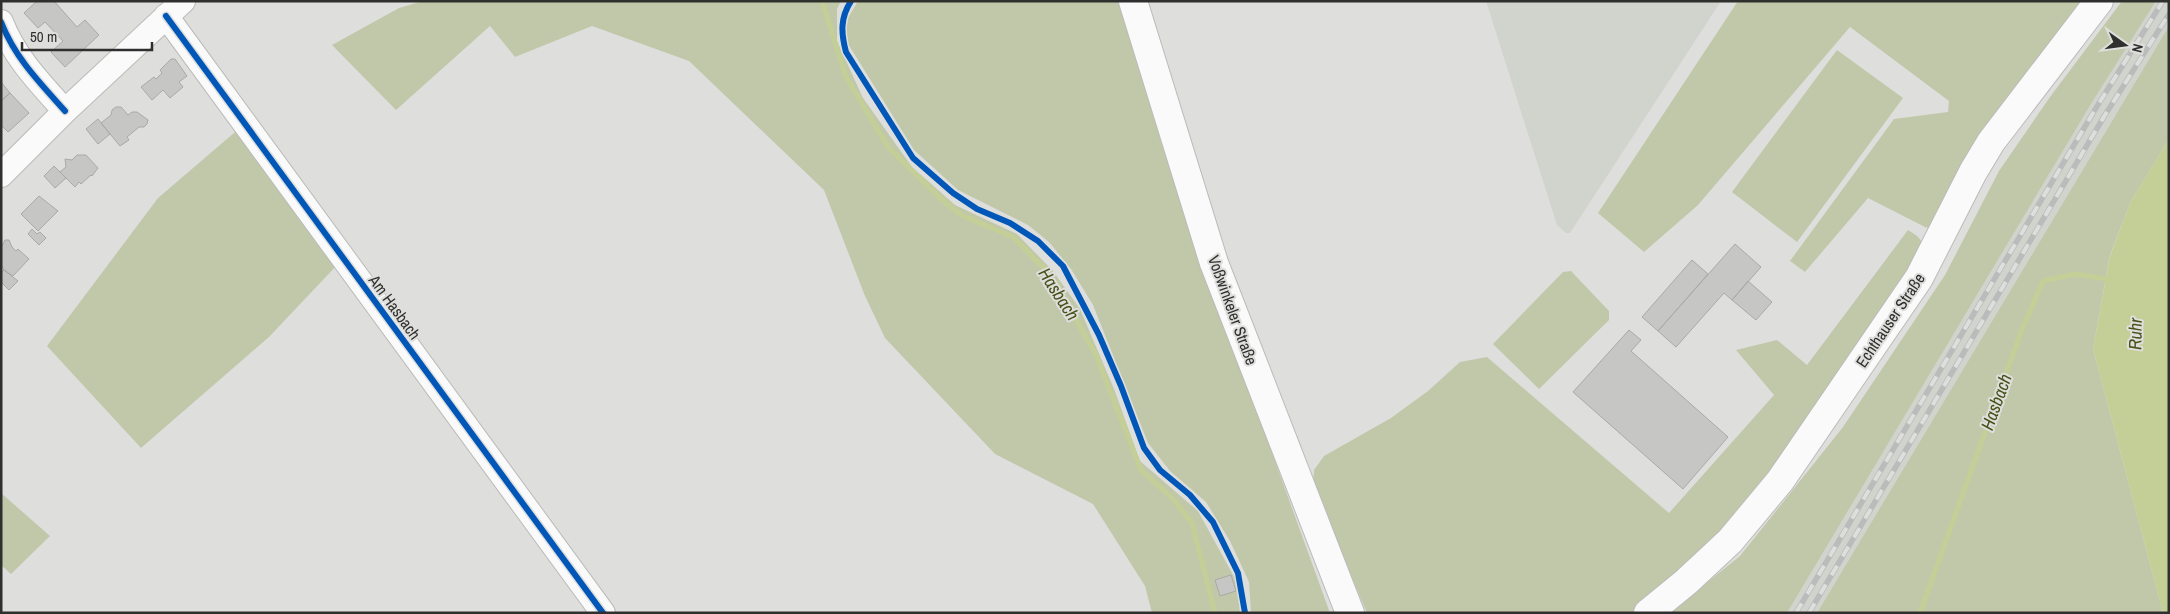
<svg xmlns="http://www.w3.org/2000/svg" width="2170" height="614" font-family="'Archivo Narrow',sans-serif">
	<rect width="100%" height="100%" fill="#dededd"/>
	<path fill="#d1d3cd" d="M 1486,1 L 1721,1 L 1570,233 L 1566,233 L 1557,225 Z
		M 2156,1 L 2169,1 L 2169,26 L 1817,613 L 1787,613 L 2091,104 Z"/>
	<path fill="#c1c8a9" d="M 423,1 L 841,1 L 837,9 L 837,41 L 863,98 L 912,167 L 955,205 L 1017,234 L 1053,271 L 1080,309 L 1114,389 L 1140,461 L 1198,511 L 1238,584 L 1240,613 L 1152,613 L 1145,586 L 1093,504 L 995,454 L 885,338 L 865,296 L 824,190 L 689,61 L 592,26 L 515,57 L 490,26 L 396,110 L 332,45 L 399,8 Z
		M 858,1 L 1122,1 L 1208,276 L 1330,613 L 1251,613 L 1249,582 L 1230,541 L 1206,502 L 1170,471 L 1148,443 L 1093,305 L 1071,269 L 1049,242 L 1028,225 L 958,190 L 914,150 L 845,39 L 848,18 Z
		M 1738,1 L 2082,1 L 1930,228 L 1925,227 L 1868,198 L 1805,272 L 1790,261 L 1894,119 L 1948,112 L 1949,101 L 1850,27 L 1698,205 L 1644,252 L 1598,213 Z
		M 2122,1 L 2156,1 L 2091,104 L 1787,613 L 1669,613 L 1740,556 L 1843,427 L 1945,275 L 1999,171 L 2050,97 Z
		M 2169,26 L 2169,139 L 2131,201 L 2110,255 L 2093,349 L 2163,613 L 1817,613 Z
		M 1837,50 L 1903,98 L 1797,242 L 1732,192 Z
		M 241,127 L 338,264 L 269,337 L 141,448 L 47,346 L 158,198 Z
		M 1908,230 C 1918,236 1923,239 1924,252 L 1806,428 L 1698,561 L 1633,613 L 1367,613 L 1313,485 L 1314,470 L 1324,456 L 1391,418 L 1428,391 L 1460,362 L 1487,357 L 1669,513 L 1774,395 L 1736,350 L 1777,340 L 1807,365 Z
		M 1571,271 L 1609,311 L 1609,320 L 1539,389 L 1493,344 L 1563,272 Z
		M 1,493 L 50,536 L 11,574 L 1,565 Z"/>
	<path fill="#c3cf97" d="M 2169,139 L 2169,613 L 2163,613 L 2093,349 L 2110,256 L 2131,201 Z"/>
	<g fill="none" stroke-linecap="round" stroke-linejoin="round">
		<path stroke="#c3cf97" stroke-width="5" d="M 822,1 L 846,77 L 888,147 L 940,198 L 961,215 L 1013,237 L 1051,275 L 1096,355 L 1141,470 L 1173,499 L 1192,523 L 1215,613
			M 1920,613 L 2021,332 L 2043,281 L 2076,274 L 2112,280"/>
	</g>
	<path fill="#c6c6c5" stroke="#a9a9a8" d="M 37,1 L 54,1 L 77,27 L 85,20 L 99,35 L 65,67 L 51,52 L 63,41 L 45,22 L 38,28 L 24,13 Z
		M 171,59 L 175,59 L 187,76 L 179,82 L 183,87 L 170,98 L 163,90 L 152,100 L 141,87 L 154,77 L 156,79 L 162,73 L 160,70 Z
		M 1,82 L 10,93 L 1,101 Z
		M 10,93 L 29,113 L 8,132 L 1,125 L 1,101 Z
		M 116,107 L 121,107 L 128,115 L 132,112 L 137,112 L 148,120 L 147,124 L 144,127 L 139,127 L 127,137 L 129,140 L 120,146 L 101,123 L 111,115 L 112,110 Z
		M 98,119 L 110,134 L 98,144 L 86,129 Z
		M 77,155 L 86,155 L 98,168 L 92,176 L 91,175 L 81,184 L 79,182 L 75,187 L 60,172 L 66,167 L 65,159 L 72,160 Z
		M 54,166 L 66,178 L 55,188 L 44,176 Z
		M 39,196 L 58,211 L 38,231 L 21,214 Z
		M 32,229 L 37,234 L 40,232 L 46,238 L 39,245 L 28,234 Z
		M 5,240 L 9,240 L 12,247 L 16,251 L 18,249 L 29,259 L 13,276 L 4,270 L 1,264 L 1,248 Z
		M 1735,244 L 1761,267 L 1732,300 L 1724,293 L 1676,347 L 1658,331 Z
		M 1692,260 L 1708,274 L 1658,331 L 1642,317 Z
		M 4,270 L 18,281 L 9,290 L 1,282 L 1,273 Z
		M 1748,281 L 1772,302 L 1756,320 L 1732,300 Z
		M 1629,330 L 1641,340 L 1631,351 L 1728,437 L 1683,489 L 1573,392 Z
		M 1231,575 L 1236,591 L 1220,596 L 1215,580 Z"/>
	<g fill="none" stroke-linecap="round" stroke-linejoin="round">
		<g stroke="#bbbbba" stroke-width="26">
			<path id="minor" d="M 166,16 L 603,613
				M 1,22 C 15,58 40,83 65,111
				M 1,175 L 65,111 L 183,1"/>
		</g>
		<g stroke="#bbbbba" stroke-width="30">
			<path id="major" d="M 1133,1 L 1214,263 L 1350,613
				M 1648,613 L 1686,582 L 1730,541 L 1780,481 L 1919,278 L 1973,172 L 1991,142 L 2099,1"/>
		</g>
		<use href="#minor" stroke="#fafafa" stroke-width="24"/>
		<use href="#major" stroke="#fafafa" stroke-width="28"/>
		<g stroke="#babbba" stroke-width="5.5">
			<path id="rail" d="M 1796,613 L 2096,108 L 2163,1
				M 1809,613 L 2105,115 L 2169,14"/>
		</g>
		<use href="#rail" stroke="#dedfdc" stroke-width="4" stroke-dasharray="11" stroke-linecap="butt"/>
		<g stroke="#dedfdc" stroke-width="9">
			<path id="cycleway" d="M 851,1 C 840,18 841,33 846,52 L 913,158 L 953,193 L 977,209 L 1010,223 L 1038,241 L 1063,266 L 1099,335 L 1121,386 L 1144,448 L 1160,470 L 1190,495 L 1213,522 L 1238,573 L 1245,613
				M 166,16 L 603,613
				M 1,22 C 15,58 40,83 65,111"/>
		</g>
		<use href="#cycleway" stroke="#0057b8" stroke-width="6"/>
	</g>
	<g text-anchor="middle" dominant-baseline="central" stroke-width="4" stroke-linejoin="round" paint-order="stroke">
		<g font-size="16" fill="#2f302e" stroke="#dedfdc">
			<text transform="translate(395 307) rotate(54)">Am Hasbach</text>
			<text transform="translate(1233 310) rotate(70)">Voßwinkeler Straße</text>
			<text transform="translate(1890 320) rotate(-56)">Echthauser Straße</text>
		</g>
		<g font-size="18" font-style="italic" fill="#485218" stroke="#dedfdc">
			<text transform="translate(1059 294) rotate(57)">Hasbach</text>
			<text transform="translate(2135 334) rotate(-89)">Ruhr</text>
			<text transform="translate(1996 402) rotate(-70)">Hasbach</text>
		</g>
	</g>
	<rect width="2170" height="614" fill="none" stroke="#2f302e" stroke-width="5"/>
	<g transform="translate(2125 45) rotate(104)" stroke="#dedfdc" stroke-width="4" paint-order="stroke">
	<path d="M0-4L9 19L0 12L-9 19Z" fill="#2f302e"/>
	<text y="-8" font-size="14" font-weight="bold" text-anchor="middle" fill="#2f302e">N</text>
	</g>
	<path d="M22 42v8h130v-8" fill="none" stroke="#2f302e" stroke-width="2.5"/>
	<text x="30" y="42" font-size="15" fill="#2f302e" stroke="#dedfdc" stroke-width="4" paint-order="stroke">50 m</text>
</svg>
